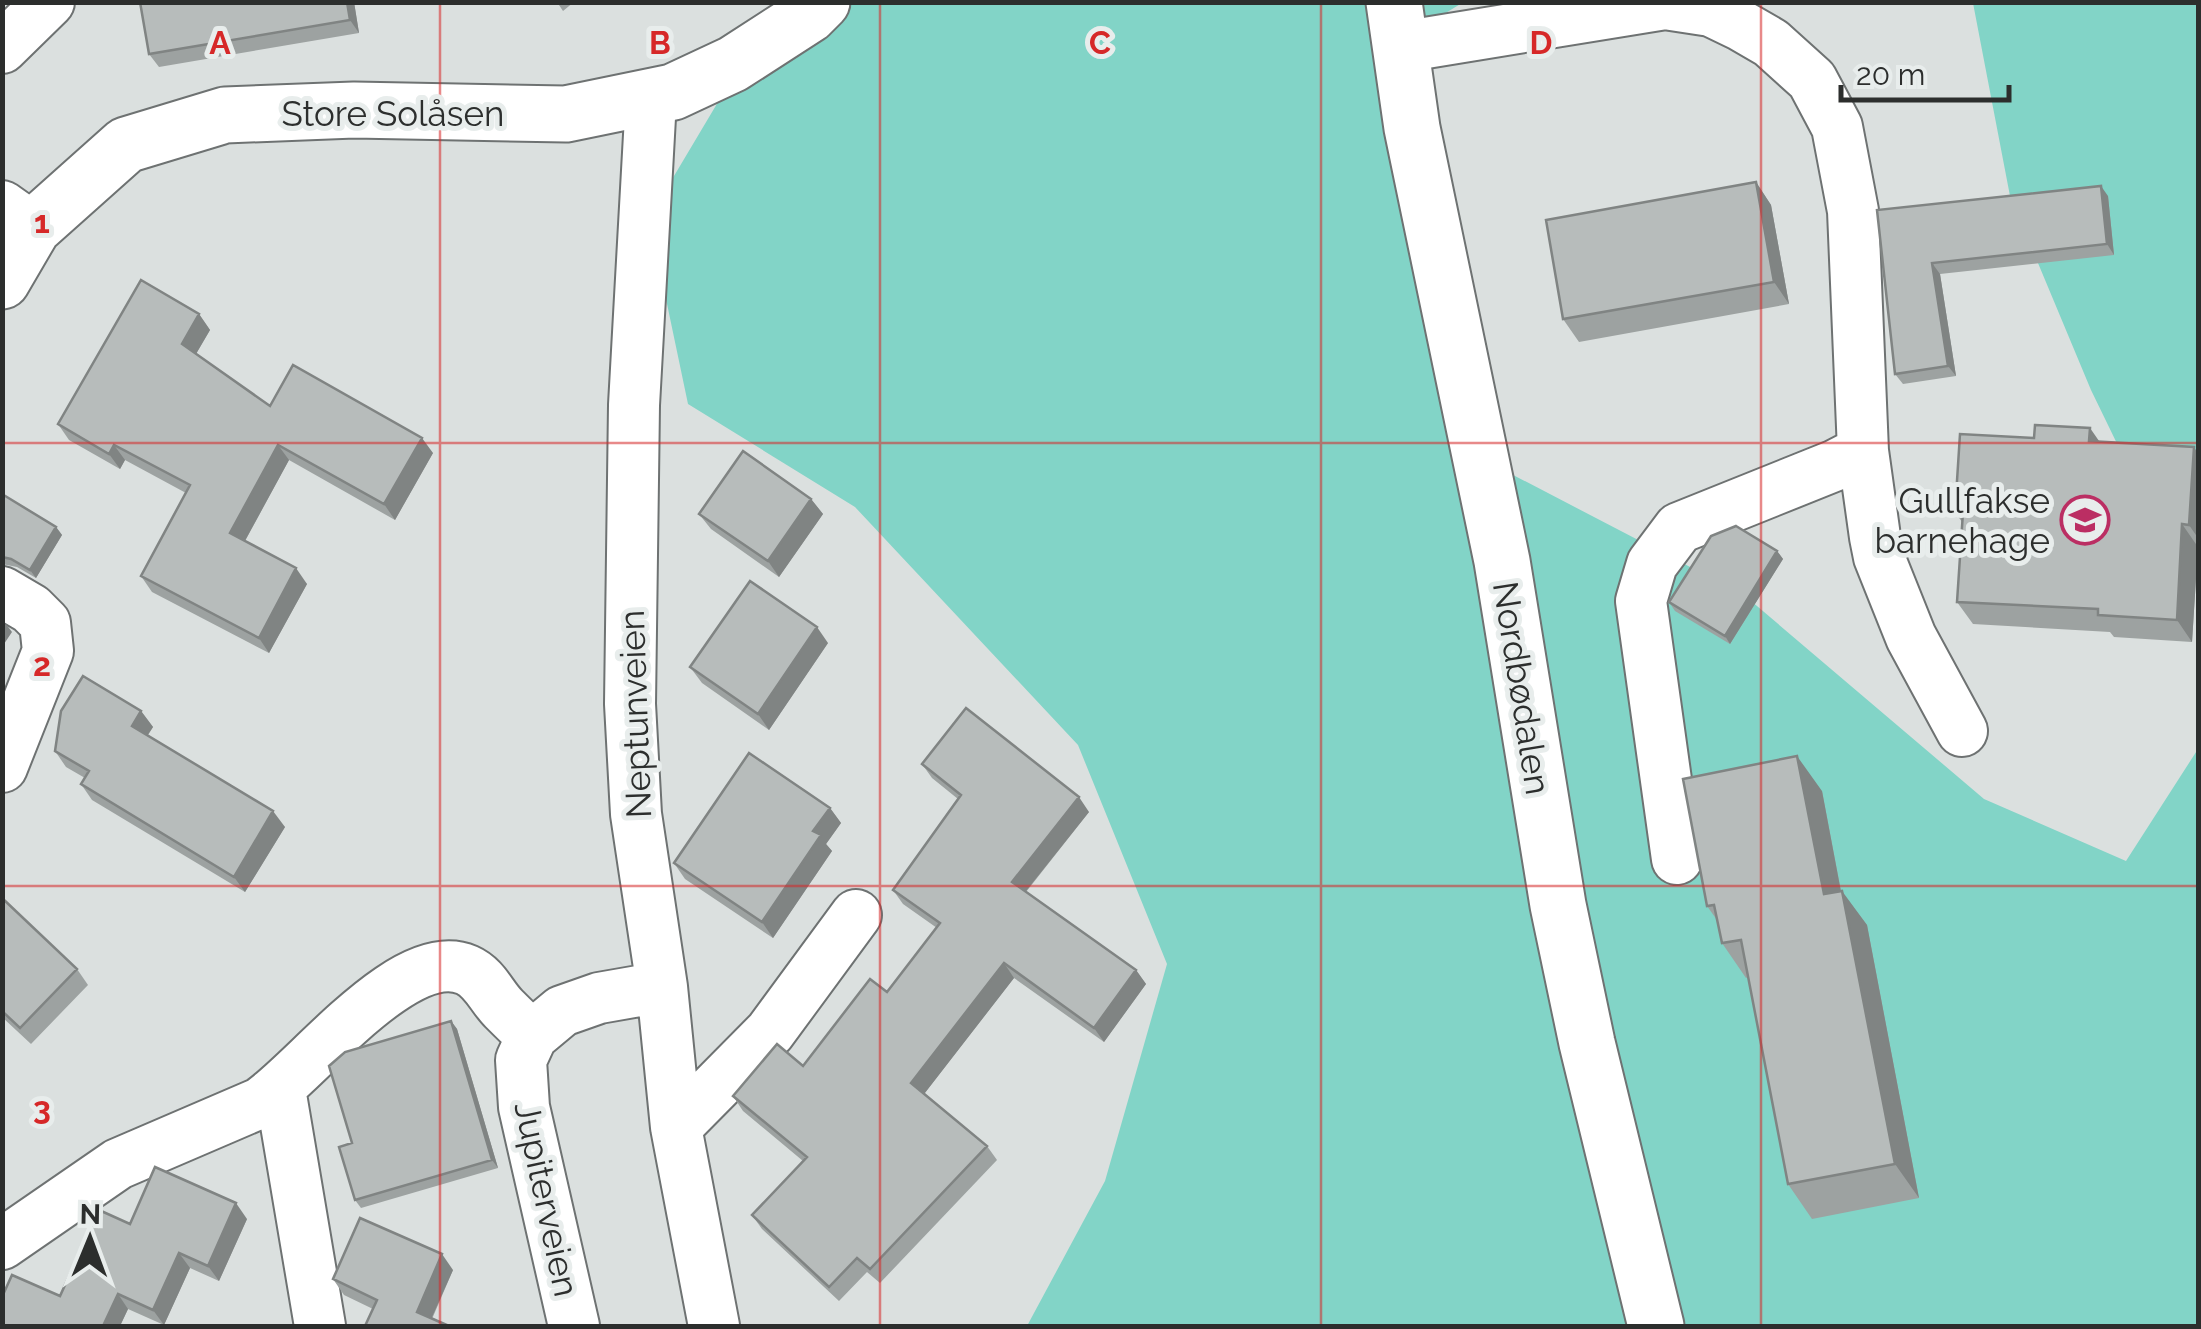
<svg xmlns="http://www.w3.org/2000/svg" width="2201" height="1329" font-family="Raleway,sans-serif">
	<rect width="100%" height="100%" fill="#dbe0df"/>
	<path fill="#82d4c7" d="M 777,3 L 1462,3 L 1408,36 L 1494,465 L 1744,595 L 1984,799 L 2126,861 L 2198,749 L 2198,1326 L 1027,1326 L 1105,1181 L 1167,964 L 1078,745 L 855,507 L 688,404 L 649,218 Z
		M 1973,3 L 2198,3 L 2198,459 L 2124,458 L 2091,390 L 2010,196 Z"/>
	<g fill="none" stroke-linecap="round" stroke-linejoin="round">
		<g stroke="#6e7272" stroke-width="54">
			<path id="minor" d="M 1401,47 L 1665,4 L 1711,11 L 1740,25 L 1771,43 L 1812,80 L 1837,127 L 1853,211 L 1863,451 L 1875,537 L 1879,557 L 1911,637 L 1962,731
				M 2,48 L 49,2
				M 646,97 L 650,117 L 634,405 L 630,704 L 636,814 L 662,987 L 676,1127 L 714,1326
				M 2,206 L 33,228
				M 2,592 L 31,609 L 45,623 L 48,651 L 2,767
				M 1677,859 L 1641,601 L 1652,564 L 1679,528 L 1836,465 L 1863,451
				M 280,1089 L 320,1326
				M 676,1127 L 770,1032 L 856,915
				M 2,1244 L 118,1164 L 260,1103 C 307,1071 405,943 467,970 C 485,978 491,996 504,1009 C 513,1018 522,1027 532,1036
				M 574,1326 L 524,1107 L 521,1060 L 532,1036 L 562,1011 L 599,998 L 662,987"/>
		</g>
		<g stroke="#6e7272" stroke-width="59">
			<path id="tertiary" d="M 1394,2 L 1412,128 L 1502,561 L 1558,905 L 1587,1043 L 1656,1326
				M 2,281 L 33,228 L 126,145 L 225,115 L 354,110 L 566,114 L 673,92 L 733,64 L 809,15 L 822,2"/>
		</g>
		<use href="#minor" stroke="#fff" stroke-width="50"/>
		<use href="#tertiary" stroke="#fff" stroke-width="55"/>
	</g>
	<path fill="#9da2a1" d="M 354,2 L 359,33 L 159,67 L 149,54 Z
		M 557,2 L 574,2 L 563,11 Z
		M 1756,182 L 1771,205 L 1789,304 L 1579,342 L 1563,319 Z
		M 2108,196 L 2114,255 L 1940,274 L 1956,376 L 1903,384 L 1895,374 L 1877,210 Z
		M 199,314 L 210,330 L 196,354 L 270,406 L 433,453 L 395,520 L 289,460 L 245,541 L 307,584 L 269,653 L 152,592 L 141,576 L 186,493 L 125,460 L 120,469 L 69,440 L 58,424 Z
		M 2099,441 L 2194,447 L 2198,454 L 2198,547 L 2192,642 L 2114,637 L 2110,632 L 1973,624 L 1957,602 L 1962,522 L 1955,512 Z
		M 2,494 L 56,527 L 62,535 L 36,578 L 17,567 L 2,564 Z
		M 811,499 L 823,514 L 779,577 L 711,529 L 699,514 Z
		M 1777,551 L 1783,559 L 1730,644 L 1675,611 L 1669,602 Z
		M 828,643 L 769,730 L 702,683 L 690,667 Z
		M 141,711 L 153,727 L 148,735 L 285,827 L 245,892 L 92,800 L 81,784 L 85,778 L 66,767 L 55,751 Z
		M 922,764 L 1089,812 L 1026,892 L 1136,970 L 1146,984 L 1104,1042 L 1014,978 L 924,1094 L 987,1146 L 997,1160 L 880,1283 L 867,1272 L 839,1301 L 762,1229 L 752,1215 L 803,1161 L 743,1111 L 733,1096 L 803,1066 L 887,992 L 937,928 L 903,904 L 893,890 L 958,799 L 932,778 Z
		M 1822,791 L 1841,891 L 1867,925 L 1919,1198 L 1812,1219 L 1788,1184 L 1748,977 L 1746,978 L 1722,943 L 1717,920 L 1707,906 Z
		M 830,808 L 841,823 L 826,844 L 832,851 L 773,938 L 685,879 L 674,863 Z
		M 2,898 L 77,969 L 88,985 L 31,1044 L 2,1017 Z
		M 451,1021 L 457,1029 L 498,1168 L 361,1208 L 355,1200 L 352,1143 Z
		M 247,1219 L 219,1281 L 190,1268 L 164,1325 L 128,1309 L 120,1326 L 2,1326 L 60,1296 L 130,1224 Z
		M 453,1270 L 432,1319 L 373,1309 L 344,1295 L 333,1279 Z"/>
	<path fill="#808483" d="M 347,2 L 354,2 L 359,33 L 350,20 Z
		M 1756,182 L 1771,205 L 1789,304 L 1774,282 Z
		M 2101,186 L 2108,196 L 2114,255 L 2107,244 Z
		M 1932,263 L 1940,274 L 1956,376 L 1948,366 Z
		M 199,314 L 210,330 L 193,359 L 182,344 Z
		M 2090,428 L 2106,451 L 2089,441 Z
		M 422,438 L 433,453 L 395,520 L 384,504 Z
		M 114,445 L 125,460 L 120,469 L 109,454 Z
		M 278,445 L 289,460 L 241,548 L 230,533 Z
		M 2194,447 L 2198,454 L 2198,538 L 2189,525 Z
		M 811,499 L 823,514 L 779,577 L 768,561 Z
		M 2182,524 L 2198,547 L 2192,642 L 2177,620 Z
		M 56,527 L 62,535 L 36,578 L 30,570 Z
		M 1777,551 L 1783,559 L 1730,644 L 1725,636 Z
		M 296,568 L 307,584 L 269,653 L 259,638 Z
		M 6,624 L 12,632 L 2,647 L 2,629 Z
		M 817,627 L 828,643 L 769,730 L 758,714 Z
		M 141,711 L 153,727 L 143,742 L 132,726 Z
		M 1797,756 L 1822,791 L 1848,929 L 1824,894 Z
		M 1079,797 L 1089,812 L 1022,896 L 1012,882 Z
		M 830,808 L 841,823 L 826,844 L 832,851 L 773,938 L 762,922 L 813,831 Z
		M 273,811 L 285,827 L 245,892 L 234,877 Z
		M 1842,891 L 1867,925 L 1919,1198 L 1895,1164 Z
		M 1004,963 L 1014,978 L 921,1098 L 911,1083 Z
		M 1136,970 L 1146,984 L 1104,1042 L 1094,1028 Z
		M 451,1021 L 457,1029 L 498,1168 L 492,1160 Z
		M 236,1203 L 247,1219 L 219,1281 L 208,1266 Z
		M 179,1253 L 190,1268 L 164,1325 L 153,1310 Z
		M 442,1254 L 453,1270 L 428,1326 L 417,1312 Z
		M 118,1294 L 128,1309 L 120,1326 L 103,1326 Z"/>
	<path fill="#b7bcbb" stroke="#808483" stroke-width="2.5" d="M 140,2 L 347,2 L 350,20 L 149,54 Z
		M 1756,182 L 1774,282 L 1563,319 L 1546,220 Z
		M 2101,186 L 2107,244 L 1932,263 L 1948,366 L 1895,374 L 1877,210 Z
		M 141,280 L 199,314 L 182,344 L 270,406 L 293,365 L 422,438 L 384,504 L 278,445 L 230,533 L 296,568 L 259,638 L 141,576 L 190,485 L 114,445 L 109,454 L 58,424 Z
		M 2035,425 L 2090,428 L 2089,441 L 2194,447 L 2189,525 L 2182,524 L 2177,620 L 2098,615 L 2098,609 L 1957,602 L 1963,512 L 1955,512 L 1960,434 L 2034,438 Z
		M 743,451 L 811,499 L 768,561 L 699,514 Z
		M 2,494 L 56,527 L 30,570 L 11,559 L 2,557 Z
		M 1736,526 L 1777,551 L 1725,636 L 1669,602 L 1711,536 Z
		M 750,581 L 817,627 L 758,714 L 690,667 Z
		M 83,676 L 141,711 L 132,726 L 273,811 L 234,877 L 81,784 L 89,771 L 55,751 L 61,711 Z
		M 966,708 L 1079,797 L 1012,882 L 1136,970 L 1094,1028 L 1004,963 L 911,1083 L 987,1146 L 870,1269 L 857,1258 L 829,1287 L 752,1215 L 807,1157 L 733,1096 L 777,1044 L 803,1066 L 870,979 L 887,992 L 940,923 L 893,890 L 961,795 L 922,764 Z
		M 749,753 L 830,808 L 813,831 L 821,835 L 762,922 L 674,863 Z
		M 1797,756 L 1824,894 L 1842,891 L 1895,1164 L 1788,1184 L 1741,940 L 1722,943 L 1714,905 L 1707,906 L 1683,779 Z
		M 2,898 L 77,969 L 20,1028 L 2,1011 Z
		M 451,1021 L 492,1160 L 355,1200 L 339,1147 L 352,1143 L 329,1066 L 345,1052 Z
		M 155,1167 L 236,1203 L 208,1266 L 179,1253 L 153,1310 L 118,1294 L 103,1326 L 2,1326 L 2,1297 L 12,1275 L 60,1296 L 99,1210 L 130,1224 Z
		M 360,1218 L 442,1254 L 417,1312 L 449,1326 L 365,1326 L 377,1300 L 333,1279 Z"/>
	<path fill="none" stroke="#d62828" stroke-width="2.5" stroke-opacity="0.55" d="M 440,2 L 440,1326M 880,2 L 880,1326M 1321,2 L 1321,1326M 1761,2 L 1761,1326M 2,443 L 2198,443M 2,886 L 2198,886"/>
	<defs>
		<g id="school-ring" transform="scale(2.5)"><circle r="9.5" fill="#e8edec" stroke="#bb2e63" stroke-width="1.5"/><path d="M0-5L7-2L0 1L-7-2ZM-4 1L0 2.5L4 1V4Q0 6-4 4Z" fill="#bb2e63"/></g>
	</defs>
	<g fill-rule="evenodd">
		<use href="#school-ring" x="2085" y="520"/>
	</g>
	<g text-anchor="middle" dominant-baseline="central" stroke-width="10" stroke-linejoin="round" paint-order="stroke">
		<g font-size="35" fill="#2c2e2d" stroke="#e8edec">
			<text x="393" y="113">Store Solåsen</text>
			<text transform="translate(1522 688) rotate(81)">Nordbødalen</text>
			<text transform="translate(635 714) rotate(-92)">Neptunveien</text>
			<text transform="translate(547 1199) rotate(78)">Jupiterveien</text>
		</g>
		<g font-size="35" fill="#2c2e2d" stroke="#e8edec" text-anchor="end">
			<text x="2050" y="500">Gullfakse<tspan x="2050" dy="40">barnehage</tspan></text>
		</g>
	</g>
	<g font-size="32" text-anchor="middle" font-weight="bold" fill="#d62828" stroke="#e8edec" stroke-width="10" stroke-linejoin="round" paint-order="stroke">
		<text x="220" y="54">A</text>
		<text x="660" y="54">B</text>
		<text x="1100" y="54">C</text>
		<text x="1541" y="54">D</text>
		<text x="42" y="233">1</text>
		<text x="42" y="676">2</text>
		<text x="42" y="1119">3</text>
	</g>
	<rect width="2201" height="1329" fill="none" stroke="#2c2e2d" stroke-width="10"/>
	<g transform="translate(90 1239) rotate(1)" stroke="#e8edec" stroke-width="8" paint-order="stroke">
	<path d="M0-8L18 38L0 25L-18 38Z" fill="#2c2e2d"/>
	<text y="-15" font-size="28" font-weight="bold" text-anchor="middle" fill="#2c2e2d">N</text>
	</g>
	<path d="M1841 85v15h168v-15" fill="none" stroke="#2c2e2d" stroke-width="5"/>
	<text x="1856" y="85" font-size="30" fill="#2c2e2d" stroke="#e8edec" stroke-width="8" paint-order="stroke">20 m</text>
</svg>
